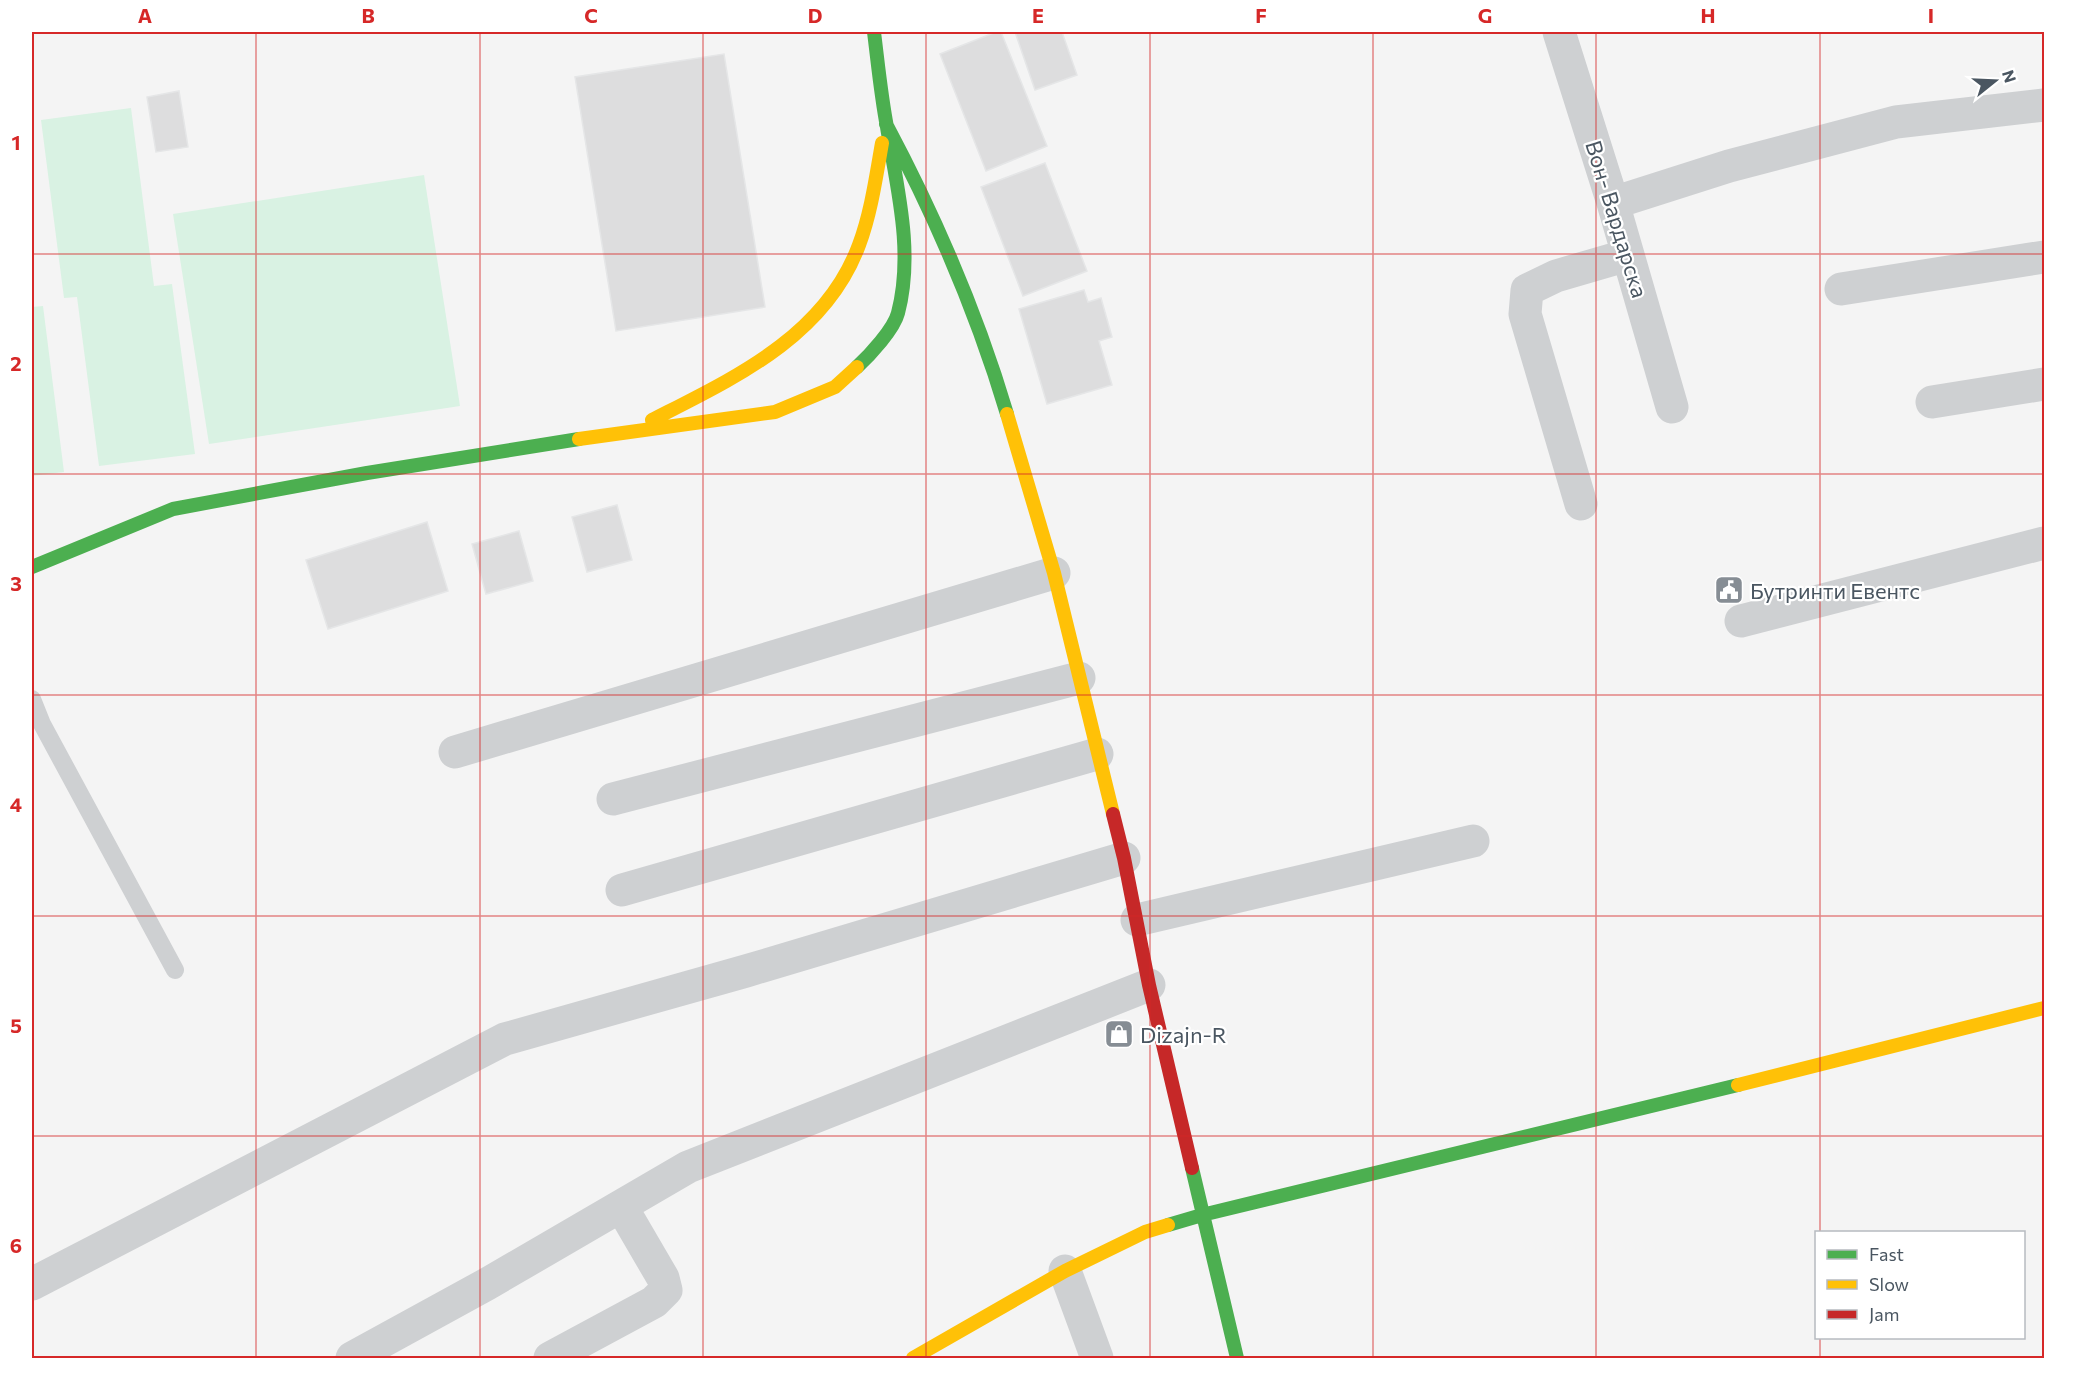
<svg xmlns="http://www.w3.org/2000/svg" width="2076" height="1390" font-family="Commissioner,sans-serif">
	<rect width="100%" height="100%" fill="#f4f4f4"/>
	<path fill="#d9f2e3" d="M 131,108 L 154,286 L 172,284 L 195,454 L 99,466 L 77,297 L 64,298 L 41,120 Z
		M 424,175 L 460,406 L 209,444 L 173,214 Z
		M 43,306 L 64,472 L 32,476 L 32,307 Z"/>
	<path fill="#ddddde" stroke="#e5e6e7" stroke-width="1.5" d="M 996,32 L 1001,32 L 1047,146 L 986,171 L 940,54 Z
		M 1015,32 L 1062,32 L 1077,75 L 1035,90 Z
		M 724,54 L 765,307 L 616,331 L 575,77 Z
		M 179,91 L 188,147 L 156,152 L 147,97 Z
		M 1045,163 L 1087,271 L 1023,296 L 981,187 Z
		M 1084,290 L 1088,302 L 1101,298 L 1112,337 L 1099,341 L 1112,385 L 1047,404 L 1019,309 Z
		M 617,505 L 632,560 L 587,572 L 572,517 Z
		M 427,522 L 448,591 L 328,629 L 306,560 Z
		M 519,531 L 533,581 L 486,594 L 472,544 Z"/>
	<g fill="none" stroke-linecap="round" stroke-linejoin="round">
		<path stroke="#ced0d2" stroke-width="18" d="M 32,699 L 42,724 L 175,970"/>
		<path stroke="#ced0d2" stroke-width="33" d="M 1559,32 L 1613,203 L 1672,407
			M 1613,203 L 1729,166 L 1896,122 L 2044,105
			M 1841,289 L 2044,257
			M 1932,402 L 2044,384
			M 1581,504 L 1525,314 L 1527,290 L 1556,276 L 1628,255
			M 1741,621 L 2044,543
			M 455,752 L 1054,573
			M 613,799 L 1079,678
			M 622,890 L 1097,754
			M 1137,920 L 1473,841
			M 1065,1271 L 1097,1358
			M 32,1284 L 505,1039 L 746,971 L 1124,858
			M 352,1358 L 487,1284 L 688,1167 L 1149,985
			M 550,1358 L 654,1302 L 666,1290 L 663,1278 L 621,1206"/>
		<path stroke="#4caf50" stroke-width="14" d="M 886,124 C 935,216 977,313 1007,414
			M 857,367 C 870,355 894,329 898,313 C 914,252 897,188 887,127 C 881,96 878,64 874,32
			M 32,567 L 173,509 L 367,473 L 579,439
			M 1192,1168 L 1237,1358
			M 1168,1225 L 1202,1215 L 1738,1085"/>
		<path stroke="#ffc107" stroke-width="14" d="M 1007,414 L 1054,573 L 1113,814
			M 652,420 C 734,378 825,337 859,245 C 871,213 876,177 882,143
			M 579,439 L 775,412 L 835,387 L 857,367
			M 1738,1085 L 2044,1008
			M 913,1358 L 1065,1271 L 1145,1232 L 1168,1225"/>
		<path stroke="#c62828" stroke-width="14" d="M 1113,814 L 1124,858 L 1149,985 L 1192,1168"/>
	</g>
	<path fill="none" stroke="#d62828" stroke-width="1.5" stroke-opacity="0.55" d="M 256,32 L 256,1358M 480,32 L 480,1358M 703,32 L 703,1358M 926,32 L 926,1358M 1150,32 L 1150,1358M 1373,32 L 1373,1358M 1596,32 L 1596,1358M 1820,32 L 1820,1232M 32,254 L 2044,254M 32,474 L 2044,474M 32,695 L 2044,695M 32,916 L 2044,916M 32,1136 L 2044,1136M 1820,1338 L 1820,1358"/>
	<defs>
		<g id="civic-square" transform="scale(1.5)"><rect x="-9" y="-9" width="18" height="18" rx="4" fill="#868d94" stroke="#fff"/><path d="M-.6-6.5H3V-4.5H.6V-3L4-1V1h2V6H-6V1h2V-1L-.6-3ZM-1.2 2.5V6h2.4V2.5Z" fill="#fff"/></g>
		<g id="shop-square" transform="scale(1.5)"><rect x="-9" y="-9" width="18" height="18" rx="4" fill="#868d94" stroke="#fff"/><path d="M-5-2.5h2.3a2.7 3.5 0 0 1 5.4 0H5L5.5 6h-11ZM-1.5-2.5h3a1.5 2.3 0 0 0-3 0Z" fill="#fff"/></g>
	</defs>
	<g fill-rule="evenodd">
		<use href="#civic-square" x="1729" y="590"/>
		<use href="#shop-square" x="1119" y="1034"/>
	</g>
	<g text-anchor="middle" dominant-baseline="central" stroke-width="4.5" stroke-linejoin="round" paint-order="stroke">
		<g font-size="22" fill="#4a5661" stroke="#fff">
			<text transform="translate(1617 219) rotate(73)">Вон- Вардарска</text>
		</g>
		<g font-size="22" fill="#4a5661" stroke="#fff" text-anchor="start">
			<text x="1750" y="590">Бутринти Евентс</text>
			<text x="1140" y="1034">Dizajn-R</text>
		</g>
	</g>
	<rect width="2076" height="1390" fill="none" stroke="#ffffff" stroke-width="66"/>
	<rect x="1815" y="1231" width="210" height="108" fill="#ffffff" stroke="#b7bbc0" stroke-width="1.5"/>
	<rect x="1827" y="1250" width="30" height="9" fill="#4caf50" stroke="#b7bbc0" stroke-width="1.5"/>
	<text x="1869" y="1261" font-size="18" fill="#4a5661">Fast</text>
	<rect x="1827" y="1280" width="30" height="9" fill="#ffc107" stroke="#b7bbc0" stroke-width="1.5"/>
	<text x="1869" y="1291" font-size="18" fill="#4a5661">Slow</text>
	<rect x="1827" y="1310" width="30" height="9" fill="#c62828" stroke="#b7bbc0" stroke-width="1.5"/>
	<text x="1869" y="1321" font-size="18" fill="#4a5661">Jam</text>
	<g transform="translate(1995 81) rotate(72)" stroke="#ffffff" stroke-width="4.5" paint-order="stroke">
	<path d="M0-4.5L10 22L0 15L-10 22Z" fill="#4a5661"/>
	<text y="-9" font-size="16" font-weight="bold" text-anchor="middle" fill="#4a5661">N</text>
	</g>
	<rect x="33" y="33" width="2010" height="1324" fill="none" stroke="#d62828" stroke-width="2"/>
	<g font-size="20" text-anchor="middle" font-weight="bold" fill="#d62828">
		<text x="145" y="23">A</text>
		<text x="368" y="23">B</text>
		<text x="591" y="23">C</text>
		<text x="815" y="23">D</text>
		<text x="1038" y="23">E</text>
		<text x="1261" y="23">F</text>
		<text x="1485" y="23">G</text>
		<text x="1708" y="23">H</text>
		<text x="1931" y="23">I</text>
		<text x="16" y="150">1</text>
		<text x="16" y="371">2</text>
		<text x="16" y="591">3</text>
		<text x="16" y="812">4</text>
		<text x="16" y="1033">5</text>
		<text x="16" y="1253">6</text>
	</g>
</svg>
